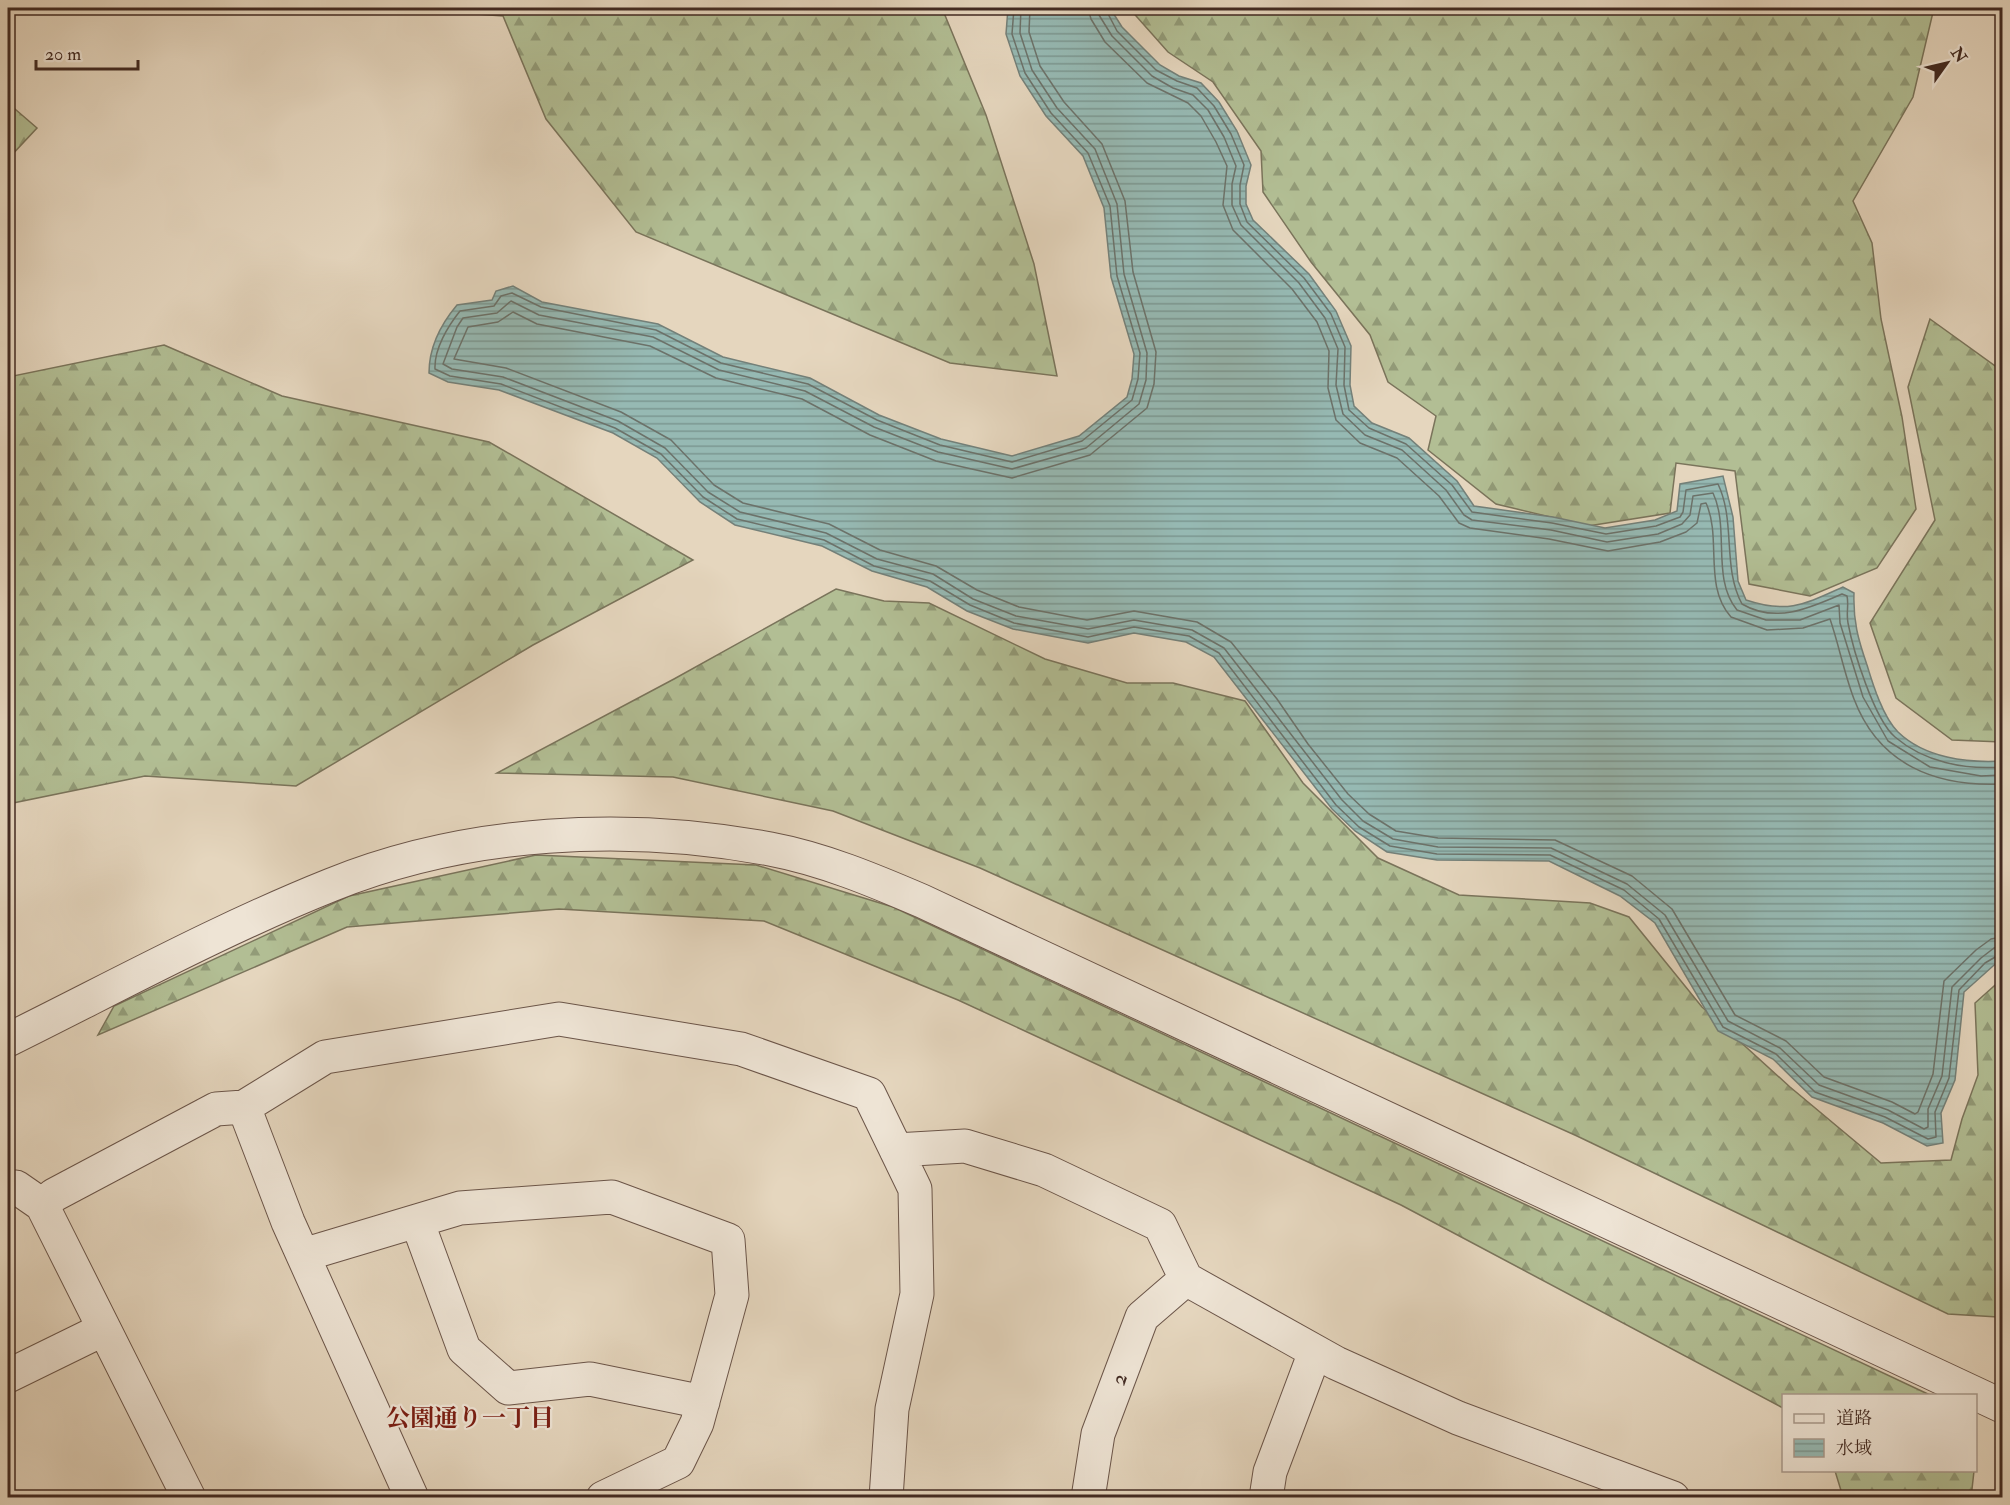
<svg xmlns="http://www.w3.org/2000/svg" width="2010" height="1505" font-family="'IM FELL Double Pica','Noto Serif JP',serif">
	<defs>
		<pattern id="forest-firs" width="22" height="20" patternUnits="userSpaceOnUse" patternTransform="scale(1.5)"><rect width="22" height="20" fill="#b2be94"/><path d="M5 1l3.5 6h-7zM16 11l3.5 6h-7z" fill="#929b78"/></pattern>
		<pattern id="water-rules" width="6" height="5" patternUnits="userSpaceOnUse" patternTransform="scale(1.5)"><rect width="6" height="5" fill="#96b9b3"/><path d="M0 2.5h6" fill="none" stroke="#7c9791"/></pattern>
	</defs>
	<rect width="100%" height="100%" fill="#e5d6be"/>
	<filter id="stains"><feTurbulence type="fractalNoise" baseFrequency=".00333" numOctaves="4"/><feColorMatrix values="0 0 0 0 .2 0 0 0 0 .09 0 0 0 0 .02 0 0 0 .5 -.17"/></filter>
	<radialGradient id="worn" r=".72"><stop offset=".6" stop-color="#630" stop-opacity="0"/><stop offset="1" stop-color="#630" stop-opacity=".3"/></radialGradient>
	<path fill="url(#forest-firs)" stroke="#7a745b" stroke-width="1.5" d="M 394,8 L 942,8 L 986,115 L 1034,264 L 1057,376 L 950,363 L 636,232 L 546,119 L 503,16 Z
		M 1129,8 L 1934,8 L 1913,97 L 1853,201 L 1872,243 L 1881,319 L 1902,417 L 1916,509 L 1877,568 L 1810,596 L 1749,584 L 1735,471 L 1676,463 L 1670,513 L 1588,526 L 1496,504 L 1428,450 L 1436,416 L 1388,382 L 1370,335 L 1311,262 L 1263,192 L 1261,151 L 1213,82 L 1168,52 Z
		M 8,103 L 37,128 L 8,159 Z
		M 1930,319 L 2002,371 L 2002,742 L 1952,740 L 1896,698 L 1870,623 L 1935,520 L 1908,387 Z
		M 164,345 L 282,396 L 489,442 L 693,560 L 533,645 L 296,786 L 145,776 L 8,804 L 8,377 Z
		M 836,589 L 884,601 L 929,603 L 1045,659 L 1127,683 L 1173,683 L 1245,701 L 1303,783 L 1378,858 L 1459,895 L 1590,903 L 1629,917 L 1702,1007 L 1790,1087 L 1881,1163 L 1951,1160 L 1962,1119 L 1978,1075 L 1975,1003 L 2002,979 L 2002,1315 L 1998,1317 L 1948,1314 L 1577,1136 L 980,868 L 833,811 L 673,777 L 497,773 L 674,679 Z
		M 536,855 L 756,865 L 893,907 L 1930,1395 L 1784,1396 L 1783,1408 L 1401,1205 L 958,1000 L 764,921 L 559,909 L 347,927 L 98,1035 L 114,1006 L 349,896 Z
		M 1835,1471 L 1835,1470 L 1974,1471 L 1971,1498 L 1843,1497 Z"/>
	<path fill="url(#water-rules)" stroke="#748079" stroke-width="1.5" d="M 1008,8 L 1110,8 L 1122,27 L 1160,65 L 1179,76 L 1201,83 L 1219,102 L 1237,131 L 1251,165 L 1246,186 L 1246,204 L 1253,220 L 1309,274 L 1336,311 L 1351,346 L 1350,385 L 1354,406 L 1372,423 L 1409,438 L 1457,481 L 1474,506 L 1553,517 L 1605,528 L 1655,520 L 1677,511 L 1680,484 L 1723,476 L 1733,517 L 1738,581 L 1746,600 C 1788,614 1805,604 1843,587 L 1854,593 C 1853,621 1858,639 1867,665 C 1873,685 1883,717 1898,732 C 1925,758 1967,763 2002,761 L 2002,958 L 1964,992 L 1955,1080 L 1941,1113 L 1943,1143 L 1927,1146 L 1883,1123 L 1812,1097 L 1773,1059 L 1718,1031 L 1655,923 L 1620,896 L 1549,861 L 1437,860 L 1387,852 L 1355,831 L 1332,809 L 1214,657 L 1186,642 L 1134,633 L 1088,643 L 1013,629 L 967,611 L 927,587 L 872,571 L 822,546 L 735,525 L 700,502 L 657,458 L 613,433 L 499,390 L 448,382 L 429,373 C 429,348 441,324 457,305 L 492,300 L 496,291 L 513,286 L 542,302 L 658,324 L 723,357 L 810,378 L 879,415 L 941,439 L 1012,456 L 1079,436 L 1127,397 L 1132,379 L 1134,354 L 1111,277 L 1104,208 L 1083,156 L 1046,116 L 1020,76 L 1006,34 Z"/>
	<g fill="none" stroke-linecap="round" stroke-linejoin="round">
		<path stroke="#6c726a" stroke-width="1.5" d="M 1014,8 L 1012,34 L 1025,73 L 1051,113 L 1088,153 L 1110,206 L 1117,276 L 1140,353 L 1138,379 L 1132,400 L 1082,441 L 1012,462 L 940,445 L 877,420 L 808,384 L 721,363 L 656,330 L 541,307 L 512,293 L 501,296 L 494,306 L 460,311 C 448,326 434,349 435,369 L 450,376 L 501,384 L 615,428 L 661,454 L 703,497 L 737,519 L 824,540 L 874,566 L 930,581 L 970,605 L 1014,623 L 1088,637 L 1134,627 L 1189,636 L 1219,653 L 1336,805 L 1359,827 L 1390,846 L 1437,854 L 1550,855 L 1624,890 L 1659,919 L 1723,1027 L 1776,1054 L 1815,1092 L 1885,1117 L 1928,1139 L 1936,1137 L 1935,1112 L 1949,1078 L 1959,990 L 1985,963 L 2002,953
			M 1021,8 L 1020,33 L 1032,70 L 1057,108 L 1095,149 L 1117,204 L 1124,274 L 1147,353 L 1146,380 L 1139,404 L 1086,448 L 1012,469 L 938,452 L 874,427 L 805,391 L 719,370 L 653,337 L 539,315 L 511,301 L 497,313 L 463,318 L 457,327 L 443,364 L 452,369 L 503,377 L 618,421 L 665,448 L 708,492 L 740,512 L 826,533 L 877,559 L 933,574 L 973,599 L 1016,616 L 1088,629 L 1134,620 L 1192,630 L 1224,648 L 1342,800 L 1363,821 L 1393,839 L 1438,847 L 1551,848 L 1627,884 L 1665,915 L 1728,1021 L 1780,1048 L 1819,1085 L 1888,1110 L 1924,1129 L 1928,1127 L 1928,1109 L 1942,1076 L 1952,987 L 1981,958 L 1994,948 L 2002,946
			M 1030,8 L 1029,32 L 1040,66 L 1064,102 L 1102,144 L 1125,201 L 1133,272 L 1156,352 L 1154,384 L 1147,408 L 1090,455 L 1012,478 L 936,461 L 870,435 L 802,399 L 716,378 L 650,346 L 537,324 L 513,312 L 498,322 L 468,327 L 454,359 L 506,368 L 621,412 L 671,440 L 714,485 L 743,503 L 829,524 L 880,550 L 936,566 L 977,590 L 1019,607 L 1087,620 L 1134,611 L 1197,622 L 1231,642 L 1277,699 L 1308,744 L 1348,794 L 1369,814 L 1396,831 L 1438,838 L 1555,840 L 1632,876 L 1672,909 L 1735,1015 L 1786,1041 L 1824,1077 L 1892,1102 L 1915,1114 L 1918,1112 L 1933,1074 L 1944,981 L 1976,950 L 1991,939 L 2002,937
			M 1088,8 L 1091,19 L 1105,42 L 1147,83 L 1188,103 L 1201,116 L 1216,142 L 1227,166 L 1223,205 L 1233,230 L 1292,289 L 1317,322 L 1329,351 L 1328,388 L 1336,420 L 1360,443 L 1397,458 L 1439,496 L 1459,523 L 1470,528 L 1549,539 L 1608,551 L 1660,542 L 1686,532 L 1697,523 L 1701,504 L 1706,503 C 1722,538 1703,586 1731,617 L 1767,630 L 1803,628 L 1830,619 C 1839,645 1844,673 1854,699 C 1879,765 1936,787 2002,784
			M 1097,8 L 1099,15 L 1112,36 L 1152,76 L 1173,88 L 1193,95 L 1208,110 L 1224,137 L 1236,166 L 1232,184 L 1232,205 L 1241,225 L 1299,283 L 1325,318 L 1338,349 L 1336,385 L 1343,414 L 1365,435 L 1402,450 L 1446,490 L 1464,515 L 1472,520 L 1551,530 L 1607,542 L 1658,534 L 1682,524 L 1690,515 L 1693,496 L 1713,493 C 1730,529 1711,578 1737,610 L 1766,620 L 1800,620 L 1839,605 L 1840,623 L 1863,697 L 1888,741 L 1930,767 L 1981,776 L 2002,775
			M 1105,8 L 1117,31 L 1156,70 L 1177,81 L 1197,88 L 1214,106 L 1231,134 L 1244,165 L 1240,185 L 1240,204 L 1247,222 L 1304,278 L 1331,314 L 1345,347 L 1344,385 L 1349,410 L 1369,428 L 1406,444 L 1452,485 L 1472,512 L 1552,523 L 1606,534 L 1656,526 L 1680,517 L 1683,512 L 1686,490 L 1718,484 C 1736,522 1722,567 1742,604 C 1776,624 1810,608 1842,594 L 1847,596 C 1849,604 1846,614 1848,623 C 1853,650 1874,719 1895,737 C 1924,762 1965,770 2002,767"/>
		<g stroke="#6b5549" stroke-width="35">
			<path id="minor" d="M 8,1040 C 115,987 221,929 331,885 C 467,830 627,822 770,849 C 823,859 873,880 922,901 L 2002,1406
				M 896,1150 L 965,1146 L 1044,1170 L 1160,1225 L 1186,1279 L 1336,1363 L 1458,1418 L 1673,1498
				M 8,1188 L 16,1187 L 42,1205 L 189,1498
				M 42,1205 L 54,1195 L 216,1109 L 244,1107
				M 417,1221 L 464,1349 L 508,1388 L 590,1379 L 703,1402
				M 303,1255 L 460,1208 L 612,1197 L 728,1240 L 732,1295 L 697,1423 L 678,1462 L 603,1498
				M 8,1376 L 104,1329
				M 412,1498 L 288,1222 L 244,1107 L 325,1057 L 559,1019 L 741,1049 L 869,1094 L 915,1189 L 917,1294 L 892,1409 L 886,1498
				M 1088,1498 L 1098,1434 L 1142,1317 L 1186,1279
				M 1266,1498 L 1270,1472 L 1315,1352"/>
		</g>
		<use href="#minor" stroke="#eee4d5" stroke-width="33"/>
	</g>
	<g text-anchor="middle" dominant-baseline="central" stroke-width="4.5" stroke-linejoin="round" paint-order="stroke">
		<g font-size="22" fill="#422a22" stroke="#eee4d5">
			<text transform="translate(1119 1379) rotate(-70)">2</text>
		</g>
		<g font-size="24" font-weight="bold" fill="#7a1f14" stroke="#eee4d5">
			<text x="470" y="1418">公園通り一丁目</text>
		</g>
	</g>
	<rect width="2010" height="1505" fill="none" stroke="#e5d6be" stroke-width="30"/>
	<rect x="9" y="9" width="1992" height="1487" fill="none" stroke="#422a22" stroke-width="3"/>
	<rect x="15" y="15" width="1980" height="1475" fill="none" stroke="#422a22" stroke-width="1.5"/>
	<rect x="1782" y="1394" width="195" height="78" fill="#eee4d5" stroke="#a99a8d" stroke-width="1.5"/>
	<rect x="1794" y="1414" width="30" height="9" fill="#eee4d5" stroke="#a99a8d" stroke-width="1.5"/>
	<text x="1836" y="1424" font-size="18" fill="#422a22">道路</text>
	<rect x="1794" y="1439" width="30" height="18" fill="url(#water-rules)" stroke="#a99a8d" stroke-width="1.5"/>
	<text x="1836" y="1454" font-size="18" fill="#422a22">水域</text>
	<g transform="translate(1947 63) rotate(56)" stroke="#eee4d5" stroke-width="4.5" paint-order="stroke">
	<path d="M0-4.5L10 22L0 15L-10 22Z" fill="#422a22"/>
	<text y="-9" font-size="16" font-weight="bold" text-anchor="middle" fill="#422a22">N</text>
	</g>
	<path d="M36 60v9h102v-9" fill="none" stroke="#422a22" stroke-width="3"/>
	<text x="45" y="60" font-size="18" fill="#422a22" stroke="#eee4d5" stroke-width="4.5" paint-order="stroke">20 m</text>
	<rect width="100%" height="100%" filter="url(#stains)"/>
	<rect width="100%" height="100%" fill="url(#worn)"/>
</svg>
